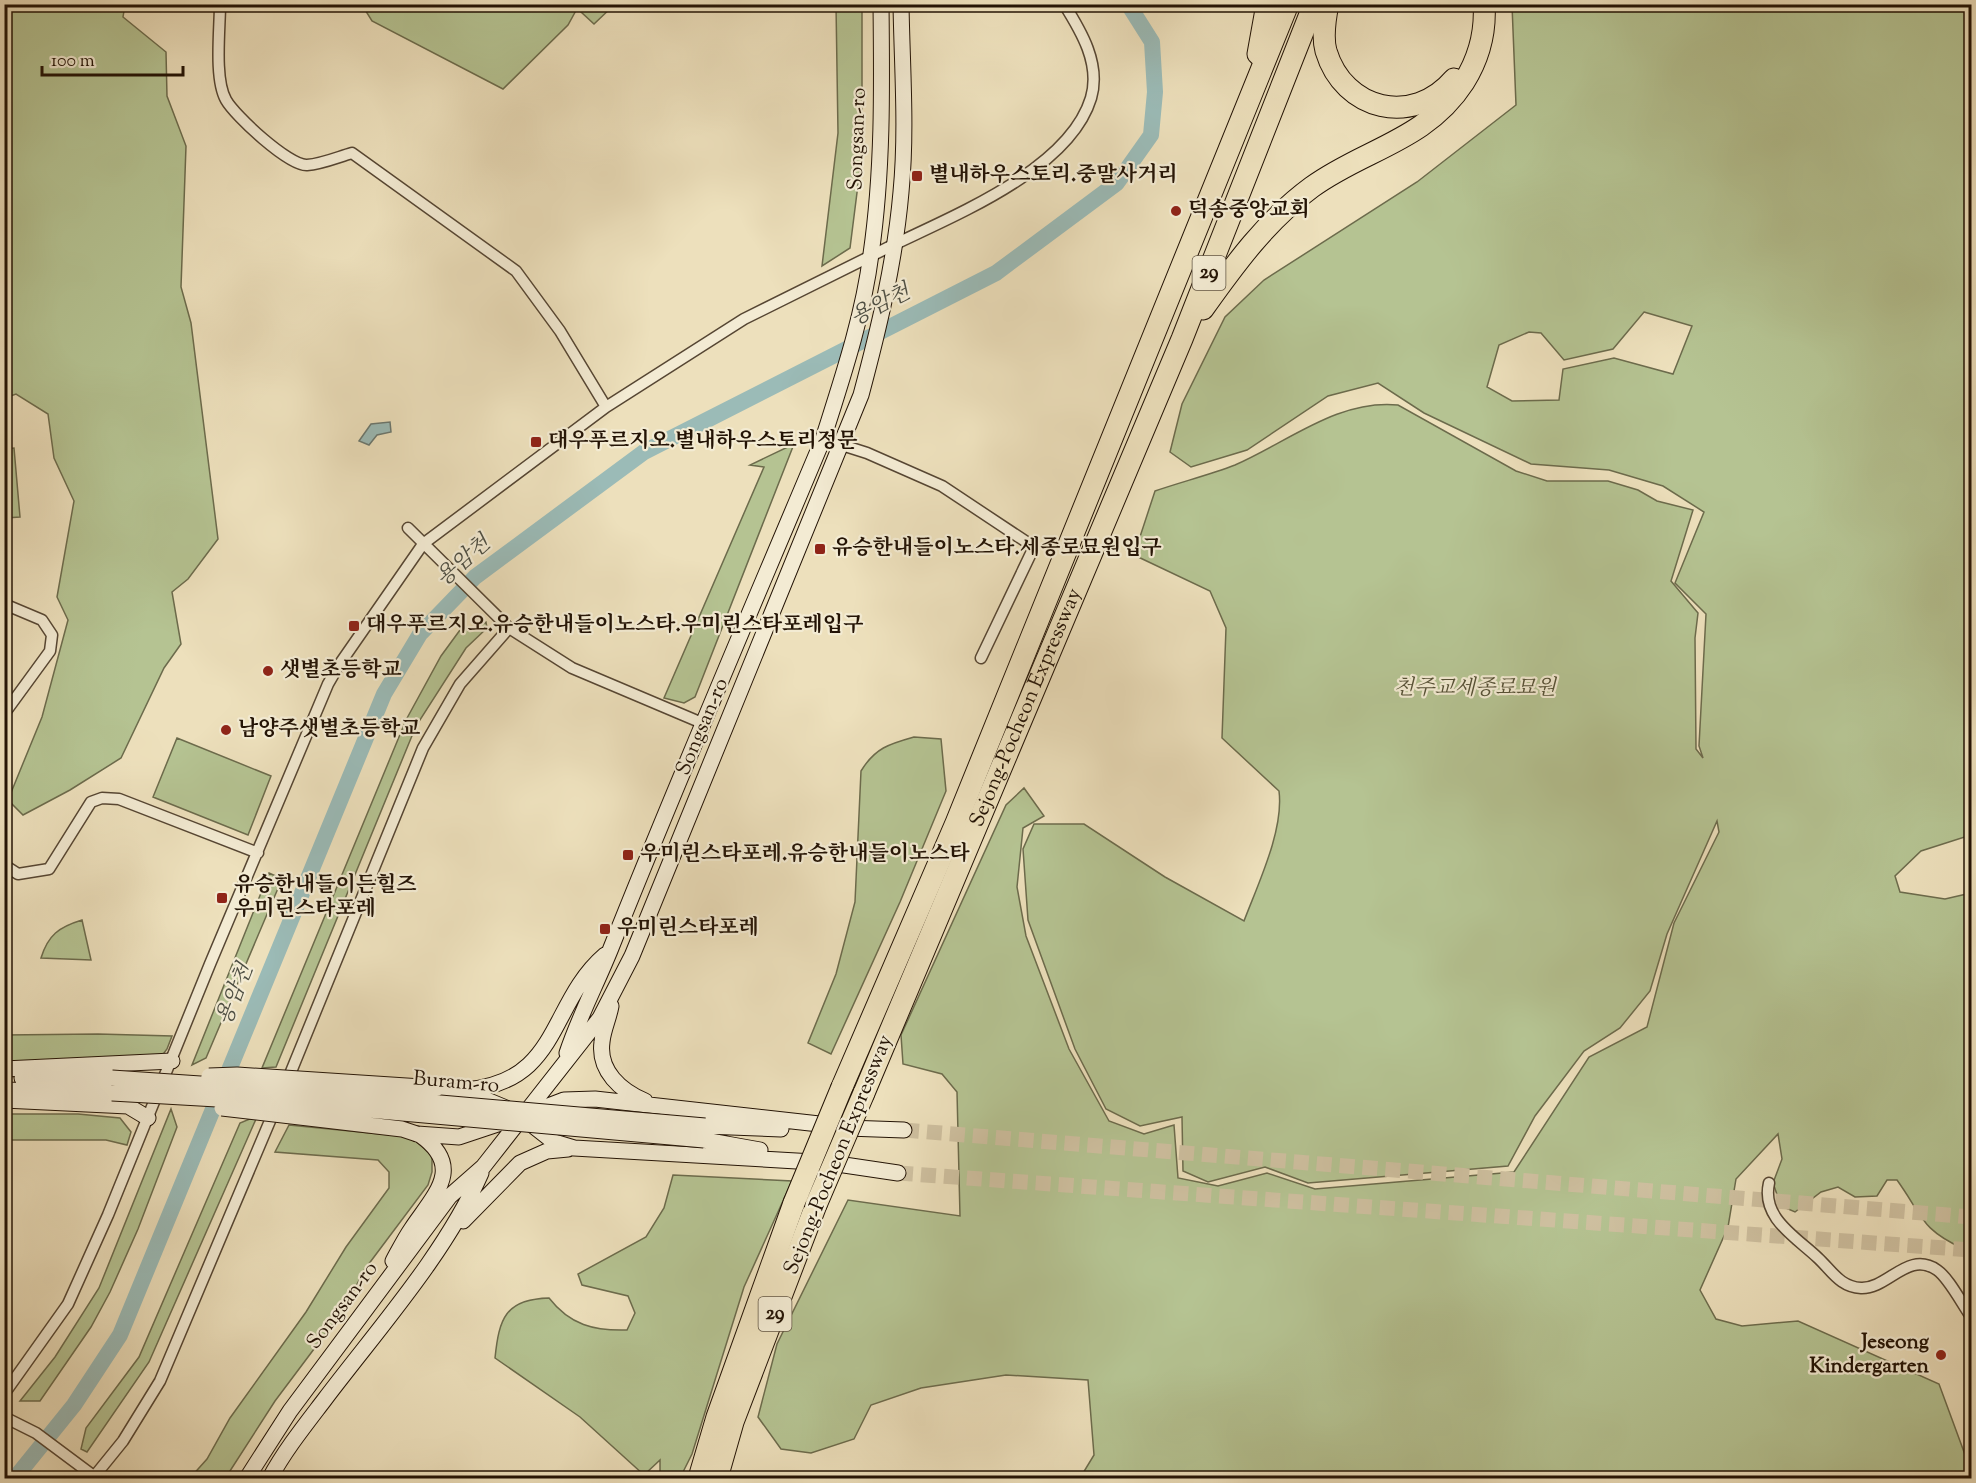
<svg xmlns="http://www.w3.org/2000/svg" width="1976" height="1483" font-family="'Sorts Mill Goudy','Noto Serif KR',serif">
	<rect width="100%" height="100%" fill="#ede0bc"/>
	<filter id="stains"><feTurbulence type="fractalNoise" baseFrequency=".00333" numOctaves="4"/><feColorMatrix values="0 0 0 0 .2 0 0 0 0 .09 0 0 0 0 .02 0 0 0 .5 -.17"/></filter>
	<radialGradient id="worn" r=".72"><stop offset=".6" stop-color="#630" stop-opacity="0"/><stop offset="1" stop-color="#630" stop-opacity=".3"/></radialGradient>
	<path fill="#b5c392" stroke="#6c6b4c" stroke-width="1.5" fill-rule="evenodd" d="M 5,4 L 125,5 L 123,17 L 166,52 L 167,96 L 186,146 L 181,287 L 191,323 L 218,539 L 188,579 L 172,592 L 181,644 L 164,668 L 121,758 L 70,790 L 23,815 L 8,800 L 42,717 L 68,620 L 57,597 L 74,501 L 54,458 L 48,414 L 16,394 L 5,398 Z
		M 362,5 L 579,5 L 568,25 L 503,89 L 372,21 Z
		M 583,5 L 583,4 L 614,5 L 594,24 L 580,11 Z
		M 836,5 L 862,5 L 862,153 L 850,248 L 822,266 L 838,133 Z
		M 1512,5 L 1971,5 L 1971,835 L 1921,851 L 1895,876 L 1900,892 L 1945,899 L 1971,893 L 1972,1090 L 1968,1093 L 1972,1121 L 1971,1315 L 1968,1308 L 1964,1249 C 1920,1229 1923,1216 1897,1180 L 1887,1180 L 1877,1196 L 1855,1197 L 1838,1187 L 1821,1192 L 1795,1212 L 1781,1206 L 1773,1183 L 1782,1159 L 1778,1134 L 1736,1179 L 1728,1227 L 1700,1290 L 1716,1319 L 1742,1326 L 1798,1321 L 1939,1384 L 1971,1471 L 1971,1478 L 1080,1478 L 1094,1455 L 1088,1380 L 1006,1375 L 921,1388 L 871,1405 L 854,1439 L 811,1453 L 781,1449 L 758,1417 L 777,1344 L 848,1200 L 960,1216 L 957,1092 L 942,1074 L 903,1064 L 901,1035 L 1006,805 L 1024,788 L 1044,816 L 1023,828 L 1017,887 L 1026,936 L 1069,1049 L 1109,1121 L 1144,1134 L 1174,1125 L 1178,1178 L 1218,1186 L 1267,1173 L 1315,1189 L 1514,1172 L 1589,1057 L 1647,1027 L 1674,923 L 1719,832 L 1717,821 L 1667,934 L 1650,991 L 1620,1028 L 1584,1051 L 1535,1116 L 1508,1166 L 1308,1183 L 1265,1167 L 1208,1182 L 1183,1171 L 1182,1117 L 1140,1126 L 1106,1109 L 1075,1049 L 1028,920 L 1023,849 L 1034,824 L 1084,824 L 1165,877 L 1244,921 C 1258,884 1284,830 1279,791 L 1222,738 L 1226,628 L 1210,591 L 1134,555 L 1155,491 C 1181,482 1209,475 1235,465 C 1288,442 1338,399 1398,405 L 1516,471 L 1547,481 L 1608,481 L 1638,490 L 1657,501 L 1693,510 L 1671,581 L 1698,613 L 1695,638 L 1696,749 L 1703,758 L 1699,746 L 1706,614 L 1675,583 L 1704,512 L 1663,486 L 1609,470 L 1531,464 L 1424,413 L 1378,383 L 1328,396 L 1247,450 L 1191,467 L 1170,452 L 1182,404 L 1225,317 L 1264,280 L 1417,182 L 1516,105 ZM 1644,312 L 1692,326 L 1673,374 L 1614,358 L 1563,369 L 1559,400 L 1512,401 L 1487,387 L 1499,345 L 1529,332 L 1541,333 L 1564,360 L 1613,349 Z
		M 794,444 L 695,697 L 684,703 L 664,698 L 764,467 L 750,465 Z
		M 14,448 L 20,517 L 5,518 L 5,449 Z
		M 486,622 L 487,628 L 466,648 L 416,726 L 276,1067 L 262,1068 L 406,720 L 441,656 L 460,630 L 474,628 Z
		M 914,737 L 941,739 L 946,791 L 900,902 L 831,1054 L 808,1043 L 836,974 L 855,902 L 861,771 C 875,748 889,744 914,737 Z
		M 177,738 L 271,776 L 248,835 L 153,797 Z
		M 269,873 L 282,879 L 206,1058 L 192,1065 Z
		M 82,920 L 91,960 L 41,958 C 48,935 59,927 82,920 Z
		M 98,1034 L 172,1036 L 167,1049 L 161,1057 L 5,1063 L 4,1035 Z
		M 171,1109 L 177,1127 L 138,1229 L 110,1292 L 91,1327 L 40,1401 L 20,1401 L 55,1357 L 99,1288 Z
		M 4,1114 L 78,1114 L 120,1118 L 131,1132 L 127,1145 L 106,1140 L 5,1140 Z
		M 252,1118 L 256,1119 L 149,1362 L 87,1452 L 81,1449 L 86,1428 L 139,1357 L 240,1123 Z
		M 289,1125 L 411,1137 L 432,1155 L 432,1172 L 428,1185 L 365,1269 L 344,1309 L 275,1401 L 230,1471 L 223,1478 L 190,1478 L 207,1459 L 230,1418 L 306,1312 L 346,1247 L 389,1188 L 389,1172 L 378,1160 L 275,1152 Z
		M 673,1175 L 792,1181 L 744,1287 L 692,1454 L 680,1478 L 660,1477 L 660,1460 L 644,1475 L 580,1417 L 495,1358 C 499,1319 505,1299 549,1298 C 570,1325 594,1331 627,1330 L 635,1313 L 628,1296 L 582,1285 L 578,1274 L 646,1237 L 664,1208 Z"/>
	<path fill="#9bbbb7" stroke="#6b7870" stroke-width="1.5" d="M 390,422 L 391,432 L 377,435 L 369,445 L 359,441 L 371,424 Z"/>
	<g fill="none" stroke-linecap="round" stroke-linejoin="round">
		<path stroke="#9bbbb7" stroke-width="16" d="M 15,1478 L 74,1405 L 120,1335 L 384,694 L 420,634 L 475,577 L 644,452 L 996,273 L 1117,183 L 1151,135 L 1155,92 L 1152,42 L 1128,4"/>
		<path stroke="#cfc1a1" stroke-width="15" stroke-dasharray="15 8" stroke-linecap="butt" d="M 904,1130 L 1972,1217
			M 898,1173 L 1972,1250"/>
		<g stroke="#564633" stroke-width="13">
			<path id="street" d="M 220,4 C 220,29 214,79 226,100 C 235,116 289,166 307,165 C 322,164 338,157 352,153 L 516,271 L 560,331 L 606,407
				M 823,439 L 867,453 L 942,486 L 1034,547 L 981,658
				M 408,528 L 509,628
				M 4,604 L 42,620 L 52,635 L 50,651 L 4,714
				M 4,865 L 18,874 L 49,869 L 91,802 L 102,798 L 119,799 L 258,853
				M 286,1084 L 423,748 L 460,684 L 509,628 L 572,668 L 702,723
				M 1769,1183 C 1761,1218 1796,1237 1818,1258 C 1832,1271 1840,1287 1861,1288 C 1888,1289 1908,1250 1937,1270 C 1949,1278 1963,1306 1972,1318
				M 4,1394 L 68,1304 L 108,1215 L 210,964 L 328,684 L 339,665 L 423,544 L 606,407 L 744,319 C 791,296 839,272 887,248 C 950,217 1069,171 1091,98 C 1101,64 1081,31 1064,4
				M 4,1417 L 36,1433 L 95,1477
				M 93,1478 L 123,1441 L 160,1381 L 275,1109"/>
		</g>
		<g stroke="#231305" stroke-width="17">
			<path id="secondary" d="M 611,1006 C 609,1018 603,1030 602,1042 C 598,1071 621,1091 645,1101
				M 567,1053 C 579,1017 597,983 611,948 C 679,777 752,608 823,439 C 842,379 863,317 871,254 C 883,171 882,88 881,4
				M 4,1069 L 172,1061
				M 22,1078 L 112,1078
				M 437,1088 L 477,1096 L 506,1108
				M 4,1090 L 112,1093
				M 464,1090 C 561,1083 548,1004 605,955
				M 4,1100 L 128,1106 L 148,1118
				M 530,1113 L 564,1100 L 595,1099 L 855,1128
				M 526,1120 L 554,1142 L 574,1148 L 831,1163
				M 705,1126 L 781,1129
				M 847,1128 L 904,1130
				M 417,1134 L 459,1137 L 504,1122
				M 704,1140 L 760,1150
				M 824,1162 L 898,1173
				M 463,1221 L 520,1163 L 547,1151 L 568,1149
				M 393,1261 C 399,1250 405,1238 412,1228 C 435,1194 465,1167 420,1135
				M 247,1478 L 290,1411 L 450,1196 L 483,1167 L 600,1018 L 632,956 L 861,395 C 879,328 895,261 901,192 C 907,130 902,67 901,4
				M 270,1478 C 285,1450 306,1424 325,1399 C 378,1329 446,1253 481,1173"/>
		</g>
		<g stroke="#231305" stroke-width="23">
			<g id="highway">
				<path d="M 1328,4 C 1325,19 1322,36 1326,51 C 1344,111 1413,127 1454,79"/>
				<path d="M 1258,54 L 1267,4"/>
				<path d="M 1203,309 C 1235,264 1267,220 1312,187 C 1364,149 1426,141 1464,82 C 1479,58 1486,33 1484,4"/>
				<path d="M 842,1087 L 956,823 L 1288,4"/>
				<path id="s1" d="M 864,1093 L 1182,339 L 1314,4"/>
				<path d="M 699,1478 L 717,1417 L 794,1203"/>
				<path d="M 717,1478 L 733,1422 L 816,1205"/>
			</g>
		</g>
		<use href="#street" stroke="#f3ebd3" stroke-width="10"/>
		<use href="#secondary" stroke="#f3ebd3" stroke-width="15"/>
		<use href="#highway" stroke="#ede0bc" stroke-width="21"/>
		<g stroke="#231305" stroke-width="17" stroke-linecap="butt">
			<path id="secondary-bridge" d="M 209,1076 L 237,1075 L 437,1088
				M 112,1078 L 302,1091 L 705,1126
				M 112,1093 L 302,1104 L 704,1140
				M 222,1108 L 402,1129 L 417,1134"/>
		</g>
		<g stroke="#231305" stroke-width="23" stroke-linecap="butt">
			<path id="highway-bridge" d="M 794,1203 L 842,1087
				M 816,1205 L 864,1093"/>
		</g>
		<use href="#secondary-bridge" stroke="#f3ebd3" stroke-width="15"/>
		<use href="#highway-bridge" stroke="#ede0bc" stroke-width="21"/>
	</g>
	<g fill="#8f2418" stroke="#f3ebd3" stroke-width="2">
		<rect x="911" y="170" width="12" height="12" rx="3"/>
		<circle cx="1176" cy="211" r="6"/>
		<rect x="530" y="436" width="12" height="12" rx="3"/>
		<rect x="814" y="543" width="12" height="12" rx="3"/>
		<rect x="348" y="620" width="12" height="12" rx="3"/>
		<circle cx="268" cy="671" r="6"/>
		<circle cx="226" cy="730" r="6"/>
		<rect x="622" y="849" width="12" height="12" rx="3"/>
		<rect x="216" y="892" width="12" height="12" rx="3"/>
		<rect x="599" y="923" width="12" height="12" rx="3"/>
		<circle cx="1941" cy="1355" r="6"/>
	</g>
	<g text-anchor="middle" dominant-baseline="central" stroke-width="4.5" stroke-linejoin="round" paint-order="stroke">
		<g fill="#f3ebd3" stroke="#615443" stroke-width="1.5">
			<rect x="1192.5" y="256" width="33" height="34" rx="4.5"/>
			<rect x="758.5" y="1297" width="33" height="34" rx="4.5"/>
		</g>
		<g font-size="20" font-weight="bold" fill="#231305">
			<text x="1209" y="273">29</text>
			<text x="775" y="1314">29</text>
		</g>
		<g font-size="21" fill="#231305" stroke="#f3ebd3">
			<text transform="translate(858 139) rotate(-88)">Songsan-ro</text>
			<text stroke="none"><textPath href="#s1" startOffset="418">Sejong-Pocheon Expressway</textPath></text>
			<text transform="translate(703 727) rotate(-67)">Songsan-ro</text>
			<text transform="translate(456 1083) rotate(5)">Buram-ro</text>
			<text transform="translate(839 1155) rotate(-68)">Sejong-Pocheon Expressway</text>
			<text transform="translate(343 1306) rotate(-53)">Songsan-ro</text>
		</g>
		<g font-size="21" font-weight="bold" fill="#231305" stroke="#f3ebd3" text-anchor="start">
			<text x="929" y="176">별내하우스토리.중말사거리</text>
			<text x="1188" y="211">덕송중앙교회</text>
			<text x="548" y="442">대우푸르지오.별내하우스토리정문</text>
			<text x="832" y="549">유승한내들이노스타.세종로묘원입구</text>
			<text x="366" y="626">대우푸르지오.유승한내들이노스타.우미린스타포레입구</text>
			<text x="280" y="671">샛별초등학교</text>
			<text x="238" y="730">남양주샛별초등학교</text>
			<text x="640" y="855">우미린스타포레.유승한내들이노스타</text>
			<text x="234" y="886">유승한내들이든힐즈<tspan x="234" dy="24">우미린스타포레</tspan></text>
			<text x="617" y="929">우미린스타포레</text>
			<text x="1929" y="1343" text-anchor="end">Jeseong<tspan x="1929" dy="24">Kindergarten</tspan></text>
		</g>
		<g font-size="21" font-style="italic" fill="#565136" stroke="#f3ebd3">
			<text x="1475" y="689">천주교세종료묘원</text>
		</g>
		<g font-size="22" font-style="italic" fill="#4d4e43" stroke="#f3ebd3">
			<text transform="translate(881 306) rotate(-27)">용암천</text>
			<text transform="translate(464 562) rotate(-41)">용암천</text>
			<text transform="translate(236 995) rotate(-68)">용암천</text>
		</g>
	</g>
	<rect width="1976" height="1483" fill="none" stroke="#ede0bc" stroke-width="24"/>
	<rect x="6" y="6" width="1964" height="1471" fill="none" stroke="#231305" stroke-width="3"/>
	<rect x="12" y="12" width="1952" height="1459" fill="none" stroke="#231305" stroke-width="1.5"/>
	<path d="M42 66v9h141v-9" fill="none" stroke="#231305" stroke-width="3"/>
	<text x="51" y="66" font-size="18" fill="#231305" stroke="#f3ebd3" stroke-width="4.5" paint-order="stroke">100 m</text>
	<rect width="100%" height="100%" filter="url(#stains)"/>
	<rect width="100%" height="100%" fill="url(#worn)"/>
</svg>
